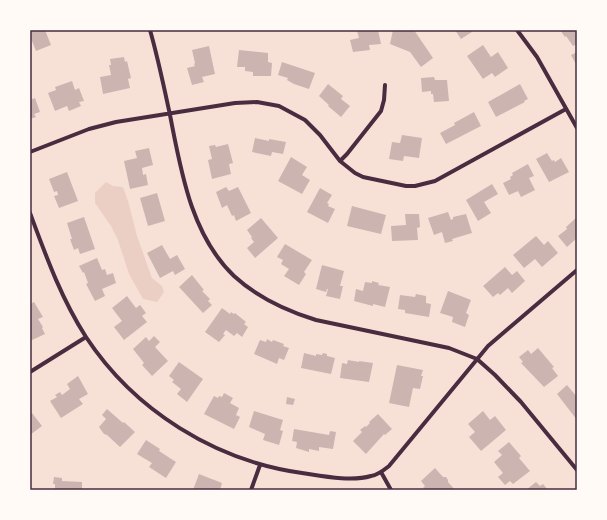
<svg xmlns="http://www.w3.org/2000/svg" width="607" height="520" font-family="'Exo 2',sans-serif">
	<rect width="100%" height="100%" fill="#f7e1d7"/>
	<path fill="#ebcfc5" d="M 106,182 L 113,186 L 123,187 L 128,201 L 137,236 L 152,278 L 162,286 L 164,292 L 157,302 L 143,299 L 129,274 L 118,240 L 111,226 L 95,203 L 95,193 Z"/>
	<path fill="#ccb4b1" d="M 30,30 L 45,30 L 51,45 L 36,51 L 30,36 Z
		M 378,30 L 381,44 L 369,45 L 370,50 L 353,52 L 350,40 L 359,38 L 357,31 Z
		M 393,30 L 414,30 L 433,58 L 421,67 L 410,52 L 390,44 Z
		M 455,30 L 475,30 L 461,39 Z
		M 560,30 L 577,30 L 577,44 L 573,46 L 566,36 L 565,37 Z
		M 483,45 L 491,57 L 498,52 L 508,68 L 495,77 L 492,73 L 483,79 L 467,56 Z
		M 209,46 L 215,74 L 202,77 L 204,82 L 192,85 L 187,68 L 195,66 L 194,64 L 195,63 L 192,50 Z
		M 239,50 L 268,53 L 268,62 L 272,63 L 271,76 L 253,76 L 253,72 L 245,71 L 245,67 L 237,67 Z
		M 577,52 L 577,64 L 576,64 L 571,55 Z
		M 124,57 L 125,62 L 127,61 L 131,78 L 128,79 L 130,88 L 103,94 L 100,77 L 111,75 L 109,65 L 111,65 L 110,59 Z
		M 282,62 L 315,73 L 309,89 L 294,84 L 287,80 L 288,78 L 278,75 Z
		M 434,77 L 435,80 L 447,80 L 449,101 L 434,102 L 433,94 L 431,94 L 431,91 L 422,92 L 421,78 Z
		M 72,81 L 75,90 L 79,88 L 84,101 L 79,102 L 81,106 L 69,111 L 67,106 L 55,111 L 48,93 L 56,90 L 55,87 Z
		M 328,84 L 343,96 L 341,99 L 350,106 L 341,117 L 328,106 L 329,105 L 319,96 Z
		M 520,84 L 528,99 L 524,101 L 525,102 L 496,117 L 488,102 Z
		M 35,98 L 40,112 L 34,114 L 36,117 L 30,119 L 30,100 Z
		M 474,112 L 481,126 L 446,144 L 440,133 L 455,125 L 454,123 Z
		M 402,135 L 422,138 L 419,158 L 404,156 L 403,161 L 389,159 L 392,142 L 400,143 Z
		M 255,138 L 269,141 L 269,139 L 286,142 L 283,154 L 272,152 L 271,156 L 252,152 Z
		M 228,144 L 233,163 L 229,164 L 231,174 L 212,179 L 208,160 L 212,159 L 209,146 L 215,145 L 216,147 Z
		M 149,148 L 153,165 L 142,168 L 143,175 L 146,174 L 148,185 L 130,189 L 124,161 L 137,158 L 135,151 Z
		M 547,153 L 552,161 L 554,160 L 555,162 L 561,158 L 569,172 L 549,182 L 536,159 Z
		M 291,157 L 307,167 L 302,175 L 310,180 L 302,194 L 278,181 Z
		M 528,164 L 534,176 L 529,178 L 535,190 L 521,197 L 518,191 L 509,195 L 503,183 L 511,179 L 510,177 L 513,175 L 512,173 Z
		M 67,172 L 78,201 L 59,208 L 54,196 L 58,195 L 57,191 L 54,192 L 49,179 Z
		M 492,184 L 498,194 L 484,202 L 491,213 L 478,221 L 466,200 Z
		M 226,187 L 229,191 L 238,187 L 251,213 L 236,221 L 234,215 L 232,216 L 227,205 L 222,208 L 216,192 Z
		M 320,188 L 332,195 L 327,203 L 329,204 L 328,206 L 335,209 L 328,223 L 307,212 Z
		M 157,193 L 165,221 L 148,226 L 140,198 Z
		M 352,206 L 386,215 L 381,234 L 347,226 Z
		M 448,212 L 451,220 L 453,219 L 453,217 L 466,214 L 472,233 L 452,239 L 453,241 L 445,243 L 442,232 L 434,235 L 428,218 Z
		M 405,214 L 419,214 L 420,227 L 417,228 L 418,240 L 392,241 L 391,226 L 406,225 Z
		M 84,217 L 95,249 L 80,254 L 78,248 L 74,250 L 70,239 L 72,239 L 67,223 Z
		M 577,217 L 577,238 L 567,247 L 558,236 L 567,229 L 566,227 Z
		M 261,218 L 278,238 L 255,258 L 247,248 L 254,242 L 251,238 L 252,237 L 247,230 Z
		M 536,236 L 544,245 L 548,241 L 558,253 L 542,267 L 535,259 L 524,268 L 513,255 Z
		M 285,244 L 312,260 L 304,272 L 306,274 L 299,285 L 284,276 L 289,269 L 281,264 L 283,260 L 277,257 Z
		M 162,245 L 170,259 L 177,255 L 185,269 L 175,275 L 173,271 L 160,278 L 147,253 Z
		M 97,258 L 102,270 L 105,269 L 107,275 L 113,273 L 116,283 L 102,289 L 105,296 L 95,301 L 86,284 L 88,283 L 84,272 L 83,273 L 79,266 Z
		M 322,265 L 344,271 L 340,286 L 343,286 L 340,299 L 326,296 L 328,289 L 327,289 L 326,292 L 316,289 Z
		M 505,267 L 512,275 L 517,271 L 525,281 L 512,293 L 508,288 L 500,295 L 498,293 L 493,297 L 483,286 Z
		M 192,275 L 204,290 L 202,291 L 210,299 L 208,301 L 212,305 L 203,313 L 179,287 Z
		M 372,281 L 379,283 L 378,285 L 390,287 L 385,307 L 373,304 L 373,306 L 354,301 L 356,289 L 363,291 L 365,282 L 372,283 Z
		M 448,291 L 471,300 L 466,313 L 469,315 L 465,327 L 452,322 L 453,317 L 440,313 Z
		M 416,294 L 426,296 L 426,303 L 431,304 L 429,317 L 405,313 L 405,310 L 398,309 L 400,295 L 415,297 Z
		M 127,296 L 136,308 L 140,305 L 146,313 L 142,316 L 147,322 L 124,340 L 114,327 L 122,321 L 112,308 Z
		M 34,302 L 43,317 L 38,319 L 43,327 L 42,328 L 45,334 L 30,341 L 30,304 Z
		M 222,308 L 230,314 L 231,312 L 234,314 L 235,313 L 246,322 L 244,324 L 248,327 L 242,337 L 237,333 L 234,336 L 226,330 L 223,334 L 225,335 L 219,342 L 205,332 Z
		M 154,336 L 160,342 L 155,347 L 168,361 L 152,376 L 142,365 L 144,363 L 133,349 L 146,337 L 149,341 Z
		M 267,339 L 272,342 L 273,340 L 284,344 L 283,346 L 289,348 L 284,360 L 279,358 L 277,364 L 254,354 L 260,340 L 266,342 Z
		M 538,348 L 554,367 L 552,368 L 558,376 L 544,387 L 521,363 L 523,362 L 519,357 L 528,350 L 531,354 Z
		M 304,353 L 316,356 L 316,354 L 322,355 L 323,353 L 327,354 L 327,356 L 335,358 L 331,374 L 301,368 Z
		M 348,360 L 359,362 L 359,361 L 373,363 L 369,382 L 340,378 L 342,363 L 347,364 Z
		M 179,362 L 203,379 L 187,402 L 177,394 L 181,389 L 172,382 L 174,380 L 169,376 Z
		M 397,365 L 423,370 L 421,376 L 423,376 L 420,389 L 413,388 L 409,407 L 389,403 Z
		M 78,376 L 88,394 L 79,399 L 83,404 L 61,418 L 50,401 L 57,397 L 55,395 L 60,392 L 62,395 L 70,389 L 67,384 Z
		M 567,385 L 577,397 L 577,420 L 557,394 Z
		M 224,393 L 233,398 L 230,403 L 239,408 L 236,415 L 240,417 L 234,429 L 204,414 L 214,396 L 218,398 L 219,396 L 222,397 Z
		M 287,397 L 295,399 L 293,405 L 286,404 Z
		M 107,409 L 123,423 L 124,422 L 135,432 L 120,447 L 107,435 L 104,434 L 99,427 L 106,419 L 102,415 Z
		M 254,411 L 283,420 L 280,430 L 283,431 L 279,445 L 263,440 L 265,434 L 249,427 Z
		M 483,411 L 490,420 L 495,416 L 506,430 L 481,451 L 469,437 L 475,432 L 468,424 Z
		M 32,413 L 42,426 L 30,435 L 30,415 Z
		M 378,414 L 392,429 L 385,435 L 384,434 L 366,454 L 353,441 L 362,432 L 360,430 L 365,426 L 366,427 L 370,423 L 369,422 Z
		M 294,429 L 329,435 L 330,431 L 336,432 L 333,449 L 319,447 L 319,451 L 309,449 L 309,452 L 296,448 L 297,442 L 292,441 Z
		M 146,440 L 160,449 L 159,451 L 176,462 L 166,478 L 149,467 L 152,463 L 137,454 Z
		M 509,442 L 521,456 L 519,458 L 530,471 L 513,484 L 510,481 L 505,485 L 498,477 L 503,473 L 494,462 L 502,455 L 498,451 Z
		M 435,468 L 443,477 L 446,477 L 448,480 L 448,482 L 455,490 L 425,490 L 423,488 L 425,486 L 421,481 Z
		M 199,474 L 222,483 L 220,490 L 193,490 Z
		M 54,477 L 62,478 L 62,481 L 82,482 L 82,490 L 55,490 L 55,484 L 53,484 Z
		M 536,482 L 540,486 L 543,484 L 548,490 L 526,490 Z"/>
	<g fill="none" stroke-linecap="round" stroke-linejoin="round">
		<path stroke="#4a2c40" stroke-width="4" d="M 150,30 C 158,58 164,87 170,115 C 181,171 191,235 234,276 C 257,297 287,311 316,320 L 449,348 L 477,359 L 495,375 L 521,402 L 577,470
			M 517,30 L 537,57 L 577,128
			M 30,152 L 89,129 L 116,122 L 235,103 L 257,102 L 279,106 L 305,120 L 320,135 L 340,161 L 355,173 L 363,177 L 406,186 L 415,186 L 435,181 L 566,109
			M 340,161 L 347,154 L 381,111 L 384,100 L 385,85
			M 30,213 C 46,256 61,298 86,337 C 134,410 215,461 302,473 C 322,476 351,482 371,476 C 378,475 384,470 389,466 L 488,346 L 577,270
			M 30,372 L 86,337
			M 381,472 L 391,490
			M 251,490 L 260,465"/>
	</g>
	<rect width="607" height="520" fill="none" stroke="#fffaf5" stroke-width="62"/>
	<rect x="31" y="31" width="545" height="458" fill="none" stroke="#4a2c40" stroke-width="1.5"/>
</svg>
